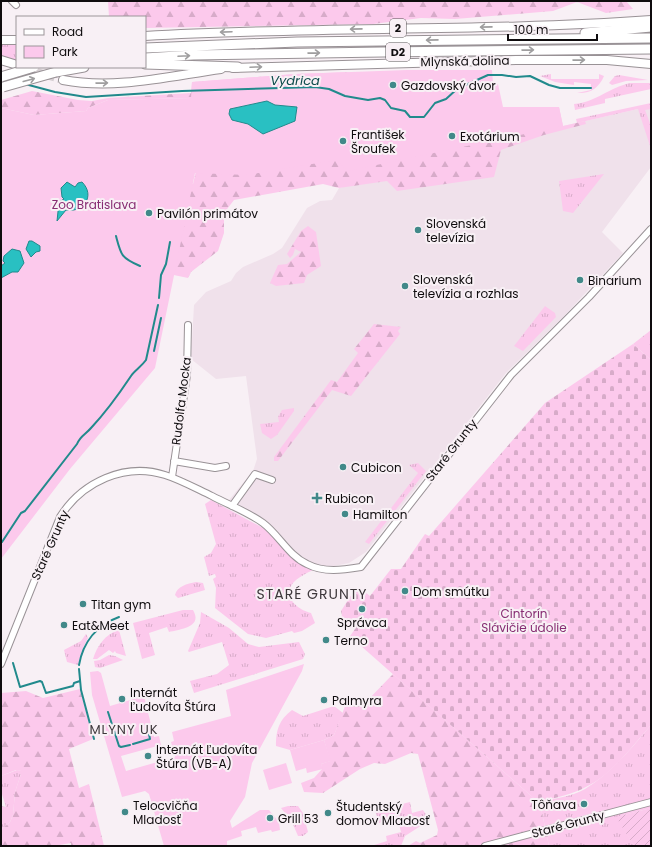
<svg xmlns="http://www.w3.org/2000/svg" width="652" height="847" font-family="Poppins,sans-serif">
	<defs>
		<pattern id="grass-tufts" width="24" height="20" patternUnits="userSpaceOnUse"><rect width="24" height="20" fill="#fcc9ec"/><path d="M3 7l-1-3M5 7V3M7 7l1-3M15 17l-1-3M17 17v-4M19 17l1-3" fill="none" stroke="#d7abc9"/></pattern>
		<pattern id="forest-firs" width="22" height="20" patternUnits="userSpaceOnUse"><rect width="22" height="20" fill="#fcc9ec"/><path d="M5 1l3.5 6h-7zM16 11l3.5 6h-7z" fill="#d7abc9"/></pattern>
		<pattern id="cemetery-stones" width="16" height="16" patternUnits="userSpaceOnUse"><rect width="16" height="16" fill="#fcc9ec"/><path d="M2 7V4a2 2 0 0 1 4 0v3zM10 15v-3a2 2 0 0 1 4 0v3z" fill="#d7abc9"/></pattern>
		<pattern id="garden-furrows" width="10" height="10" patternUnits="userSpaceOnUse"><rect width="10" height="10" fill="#fcc9ec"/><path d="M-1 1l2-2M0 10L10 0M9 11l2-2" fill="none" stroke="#d7abc9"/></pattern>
	</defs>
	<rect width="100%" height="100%" fill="#f8f0f5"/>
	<path fill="#f0e1eb" d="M 651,106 L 651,167 L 602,232 L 623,253 L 563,317 L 506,373 L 366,552 L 349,563 L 329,567 L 312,564 L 300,557 L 264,520 L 229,500 L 253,471 L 257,459 L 246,376 L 216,379 L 191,359 L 194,305 L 206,292 L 231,281 L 236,273 L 243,267 L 273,254 L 282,248 L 307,208 L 320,201 L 332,200 L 339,188 L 563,126 Z"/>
	<path fill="url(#grass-tufts)" d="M 1,44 L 17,45 L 17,61 L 1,56 Z
		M 551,74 L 551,79 L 599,79 L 599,74 L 604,76 C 599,88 590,94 577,93 L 591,90 L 591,84 L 574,82 L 574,85 L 555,82 L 540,76 Z
		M 619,75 L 648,80 L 626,81 L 612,85 L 609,83 L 615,76 Z
		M 631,83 L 651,83 L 651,89 L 605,99 L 605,103 L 575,110 L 574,104 C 597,102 609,87 631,83 Z
		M 651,103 L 651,109 L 645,110 L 651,126 L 651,149 L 638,109 L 577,123 L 576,119 Z
		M 604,174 L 573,213 L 563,211 L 559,181 Z
		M 545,306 L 555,313 L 556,317 L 523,351 L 514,346 Z
		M 651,330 L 651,360 L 633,344 Z
		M 294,408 L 294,411 L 277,435 L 271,439 L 262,433 L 260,424 L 279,422 L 278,417 L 282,410 Z
		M 418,463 L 426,471 L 369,544 L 365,542 L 418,473 L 409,465 Z
		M 211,500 L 265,529 L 297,562 L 313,570 C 307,573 297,578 293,583 C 282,597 298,610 311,613 L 315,623 L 302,631 L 294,633 L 292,631 L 266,638 L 248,634 L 215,608 L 216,588 L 213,579 L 216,577 L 215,574 L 209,576 L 204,557 L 211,553 L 216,544 L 205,504 Z
		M 196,582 L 203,583 L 205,590 L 178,598 L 175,595 C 177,586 187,584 196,582 Z
		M 183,610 L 193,610 C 203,627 181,629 169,632 L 167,627 L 149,633 L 155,655 L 142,659 L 133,623 Z
		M 201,612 L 229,628 L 248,644 L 259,647 L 299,642 L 305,654 L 303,659 L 194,693 L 190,681 L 217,674 L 229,665 L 222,642 L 189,652 L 188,651 L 200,623 Z
		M 119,630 L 126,656 L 116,653 L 115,651 L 113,653 L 109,650 L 97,659 L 93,659 C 97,646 105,634 119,630 Z
		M 86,634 L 88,638 L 82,650 L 78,665 L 67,662 L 64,650 L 81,641 Z
		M 109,655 L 115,656 L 123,660 L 100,668 L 95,667 L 94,661 L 100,660 Z
		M 334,706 L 343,713 L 334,735 L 324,740 L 290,750 L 276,746 C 276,730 279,720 292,710 L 303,716 Z
		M 651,725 L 651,808 L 617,817 L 634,846 L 549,846 L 542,813 L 537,801 C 553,799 571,797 585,789 C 611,773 631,749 651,725 Z
		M 17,770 L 21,771 L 21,774 L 15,792 L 13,815 L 10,822 L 1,830 L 1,806 L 6,807 L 1,791 L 1,776 Z
		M 410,802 L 412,813 L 423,810 L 430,820 L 405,836 L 401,846 L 371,846 L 387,841 L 386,836 L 401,832 L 398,821 L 392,822 L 391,819 L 379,823 L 374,807 L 385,804 L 386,808 Z
		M 288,806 L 298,806 L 303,813 L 308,832 L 303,836 L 298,836 L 292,822 L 281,808 Z"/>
	<path fill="url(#forest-firs)" d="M 108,1 L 626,1 L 633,9 L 606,13 L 577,2 L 553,11 L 455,19 L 421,18 L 373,24 L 145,28 L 145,17 L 109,17 Z
		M 351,72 L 191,98 L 108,100 L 88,108 L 86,111 L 34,115 L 1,108 L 1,100 L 32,91 L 78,100 L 92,101 L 108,98 L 191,93 L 192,82 L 296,74 Z
		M 559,107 L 563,126 L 585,121 L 586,124 L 544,135 L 501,150 L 494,177 L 397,191 L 387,181 L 339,188 L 323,184 L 234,200 L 224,213 L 224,233 L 218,251 L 191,272 L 188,278 L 169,274 L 187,184 L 193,184 L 196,171 L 504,108 Z
		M 308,226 L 316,232 L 321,266 L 307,275 L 304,283 L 276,286 L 270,283 L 278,265 L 287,264 L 301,252 L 295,249 L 293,255 L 290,258 L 287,254 L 301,231 Z
		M 374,324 L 401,327 L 398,331 L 400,334 L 351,396 L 332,390 L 278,461 L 274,461 L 274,457 L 331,380 L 337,382 L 358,353 L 354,349 Z
		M 393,674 L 537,801 L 542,813 L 549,846 L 408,846 L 416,841 L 420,843 L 437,835 L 438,830 L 418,754 L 411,753 L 385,764 L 374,763 L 360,769 L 323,793 L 304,792 L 301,783 L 314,778 L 322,769 L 321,764 L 330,761 L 324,740 L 334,735 L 349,696 L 365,703 Z
		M 80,689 L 93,739 L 69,749 L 79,788 L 89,784 L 104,846 L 71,846 L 71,843 L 54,846 L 1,846 L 1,830 L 10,822 L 13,815 L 15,792 L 21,774 L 21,771 L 16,770 L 1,776 L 1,693 L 26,691 L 43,698 Z"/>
	<path fill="url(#cemetery-stones)" d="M 633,344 L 651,360 L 651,725 C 613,769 598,793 537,801 L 361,646 L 348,639 L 355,629 L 340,619 L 342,615 L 341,611 L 355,589 L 360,588 L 370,596 L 391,569 L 401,569 L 425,534 L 429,536 L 545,403 Z"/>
	<path fill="#fcc9ec" d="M 407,70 L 492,70 L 493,83 L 498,84 L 503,107 L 559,107 L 563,126 L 348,171 L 336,160 L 247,175 L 195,173 L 155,368 L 70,469 L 1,559 L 1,108 L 34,115 L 86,111 L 88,108 L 108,100 L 191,98 L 192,82 L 296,74 Z
		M 304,664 L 302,671 L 252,763 L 245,797 L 230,821 L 232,828 L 260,810 L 269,810 L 279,822 L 280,830 L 272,832 L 271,830 L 258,833 L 256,827 L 241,831 L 242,836 L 227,841 L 227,846 L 164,846 L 149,794 L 145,791 L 122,797 L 92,695 L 90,672 L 98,671 L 101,673 L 110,706 L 144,696 L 154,737 L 159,736 L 161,745 L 121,756 L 126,771 L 175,757 L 171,742 L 174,741 L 172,732 L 231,716 L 226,690 Z
		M 324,740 L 331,761 L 321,764 L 323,769 L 307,773 L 306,768 L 296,771 L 290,750 Z
		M 286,763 L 292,783 L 269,790 L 263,770 Z"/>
	<path fill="url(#garden-furrows)" d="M 651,808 L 651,846 L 634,846 L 616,817 Z"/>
	<path fill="#29c0c2" stroke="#218a8c" d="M 267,101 L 275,105 L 297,107 L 295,121 L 263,134 L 248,124 L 232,120 L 229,114 L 230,109 Z
		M 67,182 L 75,187 L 78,183 L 82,182 C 96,196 83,213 66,210 L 57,221 L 59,202 L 64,199 L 62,197 L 61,188 Z
		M 29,241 L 32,241 L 40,246 L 40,251 L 36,252 L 31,257 L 26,249 Z
		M 12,249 L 20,251 L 24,263 L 18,272 L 12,272 L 1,278 L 1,266 L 5,263 L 3,261 L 4,256 Z"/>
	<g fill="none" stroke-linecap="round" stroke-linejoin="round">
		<path stroke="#218a8c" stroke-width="2" d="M 25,84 L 55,92 L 86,97 L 182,91 L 315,87 L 329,89 L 345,96 L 368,100 L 380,98 L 385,100 L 391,108 L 405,111 L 410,117 L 424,117 L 435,103 L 446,99 L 457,89 L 488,75 L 502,75 L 516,77 L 530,76 L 549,85 L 560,88 L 591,88
			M 116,236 C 121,255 121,258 140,266
			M 159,298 L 161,275 L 166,264 L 170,242
			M 154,351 L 161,318
			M 2,542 L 21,513 L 25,511 L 77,444 C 80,436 86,434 91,428 C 106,412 119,394 131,376 C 135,370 141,367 146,360 L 158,305
			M 13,663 L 20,687 L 40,681 L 42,682 L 46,693 L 73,686 L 74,683 L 80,681
			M 79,665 C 83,642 97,625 119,617
			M 79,669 L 81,690 L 94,739
			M 108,712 L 119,746 L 121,747 L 130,745
			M 133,744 L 150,739 L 149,734"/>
		<path stroke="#d5ced2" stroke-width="8" stroke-dasharray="8 4" stroke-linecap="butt" d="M 24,68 L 63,80"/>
		<g stroke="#999296" stroke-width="8">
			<path id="minor" d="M 12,1 L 16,5
				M 174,461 L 215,468 L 226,466
				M 172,477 L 187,375 L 188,325
				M 232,506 L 255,474 L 272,480
				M 1,664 L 60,517 C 82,482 125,462 165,475 C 181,480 197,489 212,496 C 229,505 248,512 263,523 C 279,535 289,556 307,564 C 324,573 343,570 361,567 L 511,375 L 589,297 L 651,229
				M 485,846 L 651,802"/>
		</g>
		<g stroke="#999296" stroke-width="10">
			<path id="major" d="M 145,36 C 314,26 483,32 651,20
				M 1,40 L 17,40
				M 1,60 L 14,64
				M 233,68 L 516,60 L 607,60 L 651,64
				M 63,80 C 115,90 170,76 221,69"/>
		</g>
		<g stroke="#999296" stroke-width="11">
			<path id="highway" d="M 585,33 L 651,27
				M 145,48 L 297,42 L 651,38
				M 145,58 L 193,55 L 383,52 L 651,49
				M 145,64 L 238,67
				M 56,72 L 84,67"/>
		</g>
		<use href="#minor" stroke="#fff" stroke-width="6"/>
		<use href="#major" stroke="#fff" stroke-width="8"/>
		<use href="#highway" stroke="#fff" stroke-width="9"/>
		<g stroke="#999296" stroke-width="11" stroke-linecap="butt">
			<path id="highway-bridge" d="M 1,77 L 34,67
				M 3,87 L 56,72"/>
		</g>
		<use href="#highway-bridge" stroke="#fff" stroke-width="9"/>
	</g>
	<defs><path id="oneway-shaft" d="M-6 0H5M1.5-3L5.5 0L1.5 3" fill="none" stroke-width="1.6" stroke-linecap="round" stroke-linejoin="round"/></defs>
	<g stroke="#9f9e9f">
		<use href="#oneway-shaft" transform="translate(486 27) rotate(179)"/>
		<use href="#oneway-shaft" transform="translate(356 29) rotate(179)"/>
		<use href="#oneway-shaft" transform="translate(226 32) rotate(178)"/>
		<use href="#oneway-shaft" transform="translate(432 40) rotate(179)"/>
		<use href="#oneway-shaft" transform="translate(528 50) rotate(-1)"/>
		<use href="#oneway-shaft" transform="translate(314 53) rotate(-1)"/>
		<use href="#oneway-shaft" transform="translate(184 56) rotate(-3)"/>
		<use href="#oneway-shaft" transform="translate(579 60) rotate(-1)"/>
		<use href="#oneway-shaft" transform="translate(256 67) rotate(-2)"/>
		<use href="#oneway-shaft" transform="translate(29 80) rotate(-15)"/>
		<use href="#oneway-shaft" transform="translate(102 83) rotate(-1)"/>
	</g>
	<g fill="#418989" stroke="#f8f0f5" stroke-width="1.5">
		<circle cx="393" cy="85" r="4"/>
		<circle cx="452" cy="136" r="4"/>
		<circle cx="343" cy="141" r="4"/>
		<circle cx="149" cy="213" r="4"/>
		<circle cx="418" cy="230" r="4"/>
		<circle cx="580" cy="280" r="4"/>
		<circle cx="405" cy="286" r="4"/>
		<circle cx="343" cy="467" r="4"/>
		<path d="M315 492h4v4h4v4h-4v4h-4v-4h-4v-4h4z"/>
		<circle cx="345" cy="514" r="4"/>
		<circle cx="405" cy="591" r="4"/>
		<circle cx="83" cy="604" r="4"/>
		<circle cx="362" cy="609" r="4"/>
		<circle cx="64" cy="625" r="4"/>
		<circle cx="326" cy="640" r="4"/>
		<circle cx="122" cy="699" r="4"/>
		<circle cx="324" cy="700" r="4"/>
		<circle cx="148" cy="756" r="4"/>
		<circle cx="584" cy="804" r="4"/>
		<circle cx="125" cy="812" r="4"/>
		<circle cx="328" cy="813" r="4"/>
		<circle cx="270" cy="818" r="4"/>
	</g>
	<g text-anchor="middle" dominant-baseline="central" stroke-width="4" stroke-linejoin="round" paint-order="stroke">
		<g fill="#f8f0f5" stroke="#555053" stroke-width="1">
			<rect x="390" y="19" width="16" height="18" rx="3"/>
			<rect x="386" y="43" width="24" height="18" rx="3"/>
		</g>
		<g font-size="11" font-weight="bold" fill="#0f0c0e">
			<text x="398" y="28">2</text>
			<text x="398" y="52">D2</text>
		</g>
		<g font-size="12" fill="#0f0c0e" stroke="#f8f0f5">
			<text transform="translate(465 61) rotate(-1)">Mlynská dolina</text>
			<text transform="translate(181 401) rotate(-83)">Rudolfa Mocka</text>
			<text transform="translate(451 450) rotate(-52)">Staré Grunty</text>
			<text transform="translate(50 545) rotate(-66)">Staré Grunty</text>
			<text transform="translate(568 824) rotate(-15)">Staré Grunty</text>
		</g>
		<g font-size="12" fill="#0f0c0e" stroke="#f8f0f5" text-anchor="start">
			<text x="401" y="85">Gazdovský dvor</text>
			<text x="351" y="134">František<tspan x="351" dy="14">Šroufek</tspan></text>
			<text x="460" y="136">Exotárium</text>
			<text x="157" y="213">Pavilón primátov</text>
			<text x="426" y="223">Slovenská<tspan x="426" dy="14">televízia</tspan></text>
			<text x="413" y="279">Slovenská<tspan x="413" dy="14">televízia a rozhlas</tspan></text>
			<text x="588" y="280">Binarium</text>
			<text x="351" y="467">Cubicon</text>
			<text x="325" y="498">Rubicon</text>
			<text x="353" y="514">Hamilton</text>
			<text x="413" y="591">Dom smútku</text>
			<text x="91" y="604">Titan gym</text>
			<text x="362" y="622" text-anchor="middle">Správca</text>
			<text x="72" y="625">Eat&amp;Meet</text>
			<text x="334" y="640">Terno</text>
			<text x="130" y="692">Internát<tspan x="130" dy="14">Ľudovíta Štúra</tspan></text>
			<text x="332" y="700">Palmyra</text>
			<text x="156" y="749">Internát Ľudovíta<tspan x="156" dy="14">Štúra (VB-A)</tspan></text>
			<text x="576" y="804" text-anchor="end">Tôňava</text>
			<text x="133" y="805">Telocvičňa<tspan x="133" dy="14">Mladosť</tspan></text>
			<text x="336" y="806">Študentský<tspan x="336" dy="14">domov Mladosť</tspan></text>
			<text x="278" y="818">Grill 53</text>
		</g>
		<g font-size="12" fill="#872d73" stroke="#f8f0f5">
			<text x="94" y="204">Zoo Bratislava</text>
			<text x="524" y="613">Cintorín<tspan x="524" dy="14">Slávičie údolie</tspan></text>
		</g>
		<g font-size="13" font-style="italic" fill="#0d4b4c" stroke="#f8f0f5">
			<text x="295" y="80">Vydrica</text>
		</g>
		<g font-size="13" letter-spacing="1" fill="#3d373b" stroke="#f8f0f5">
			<text x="124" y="729">MLYNY UK</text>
		</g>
		<g font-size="14" letter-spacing="1" fill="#3d373b" stroke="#f8f0f5">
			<text x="312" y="594">STARÉ GRUNTY</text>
		</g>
	</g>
	<rect width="652" height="847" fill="none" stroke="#0f0c0e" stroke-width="4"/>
	<rect x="16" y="16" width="130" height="52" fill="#f8f0f5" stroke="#9b9599"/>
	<rect x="24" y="29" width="20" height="6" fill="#ffffff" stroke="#9b9599"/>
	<text x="52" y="36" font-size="12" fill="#0f0c0e">Road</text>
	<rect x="24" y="46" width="20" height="12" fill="#fcc9ec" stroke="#9b9599"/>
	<text x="52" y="56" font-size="12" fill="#0f0c0e">Park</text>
	<path d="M508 34v6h89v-6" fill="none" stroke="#0f0c0e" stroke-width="2"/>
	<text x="514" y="34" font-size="12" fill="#0f0c0e" stroke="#f8f0f5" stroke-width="3" paint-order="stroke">100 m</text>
</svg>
